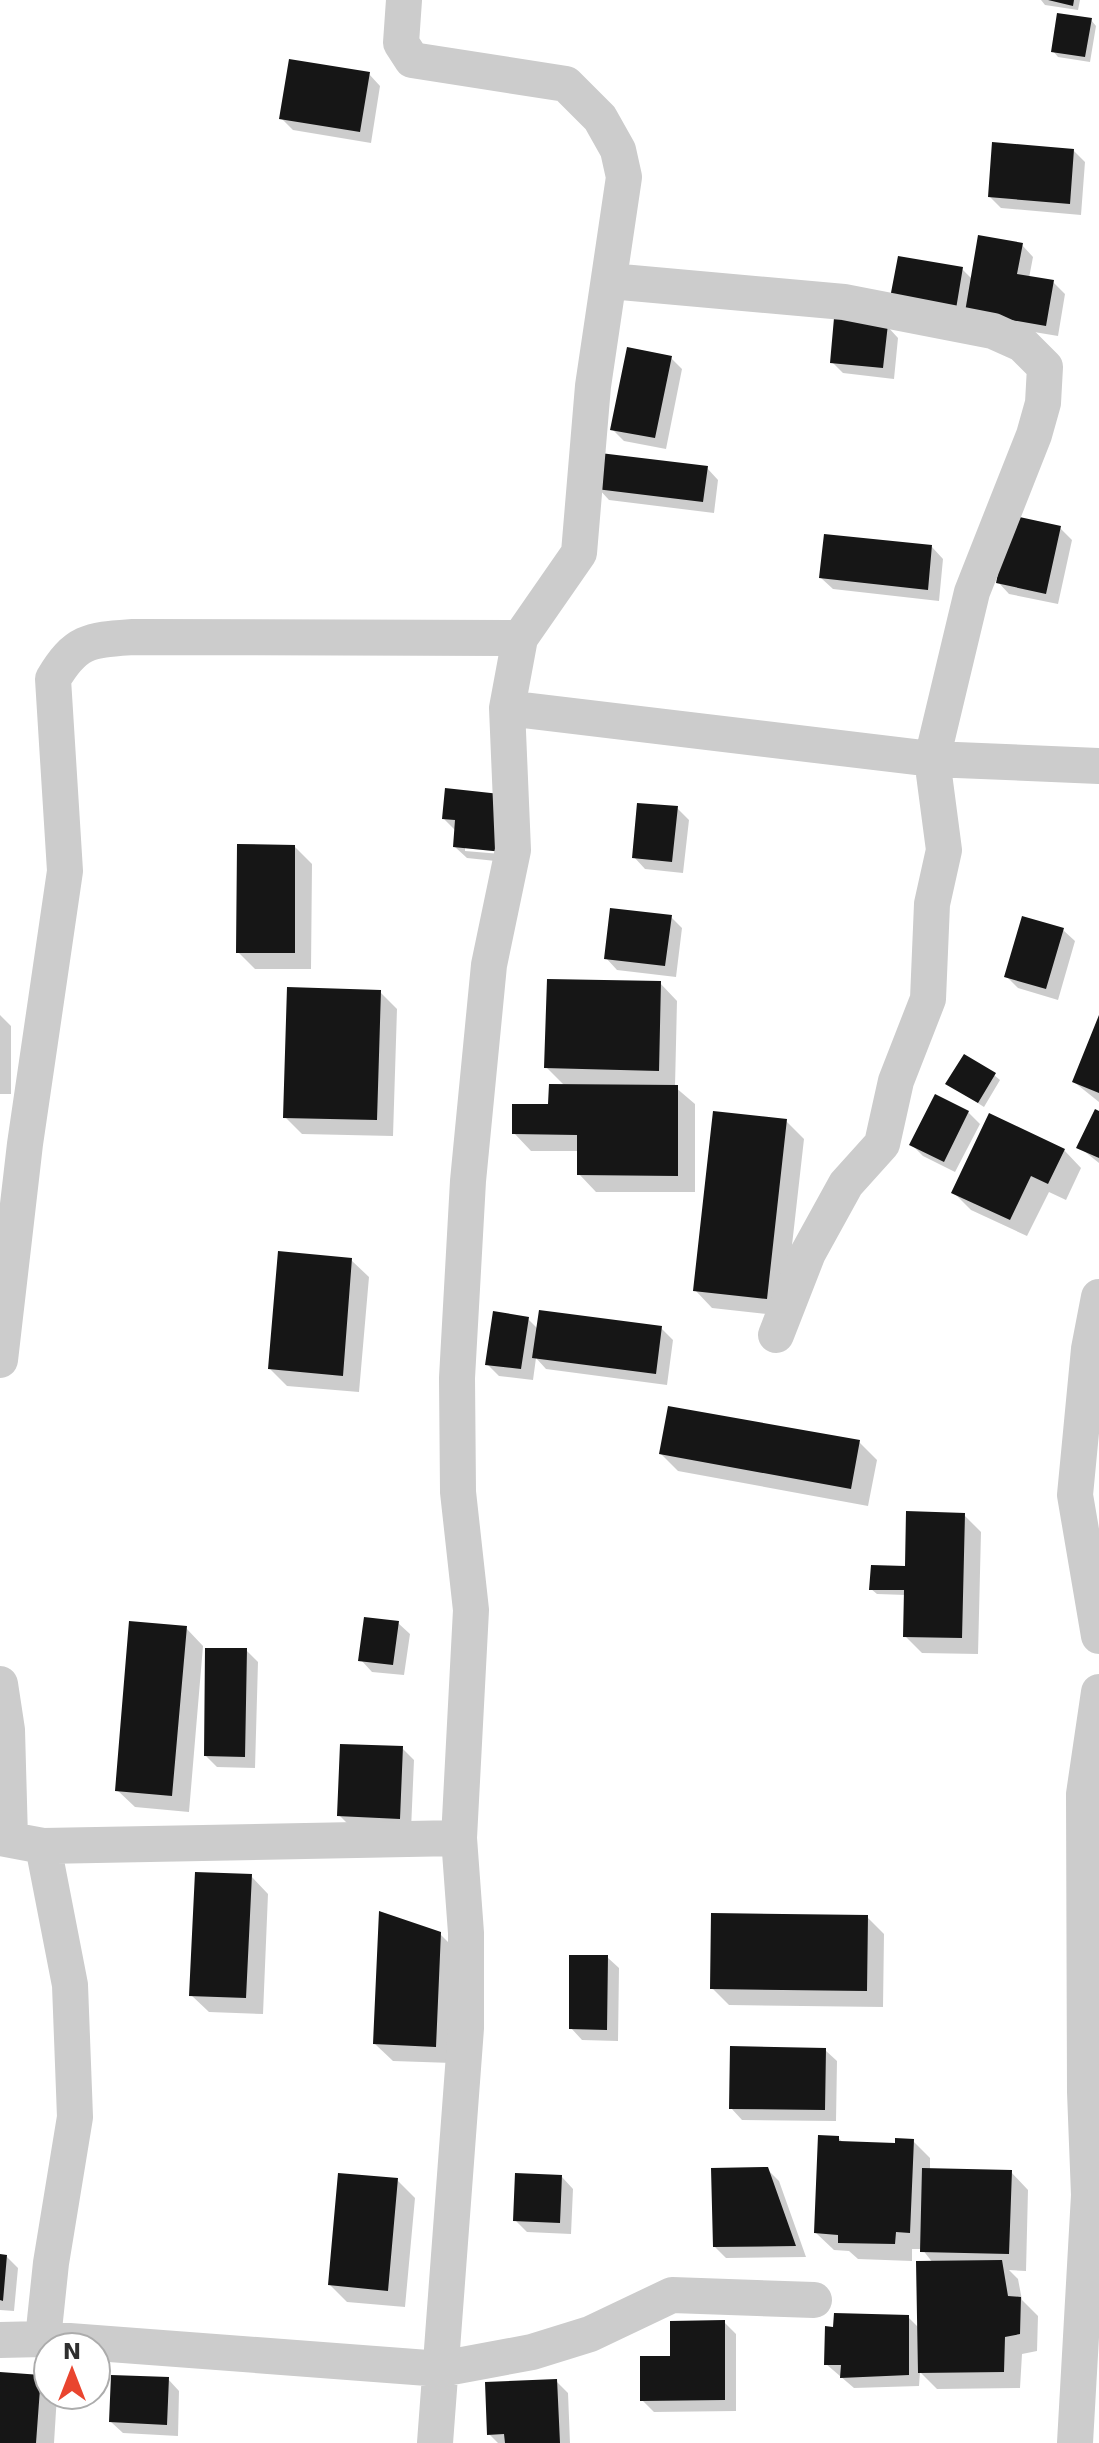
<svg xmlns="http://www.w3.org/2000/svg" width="1099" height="2443" font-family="'DejaVu Sans',sans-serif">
	<rect width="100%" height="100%" fill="#fff"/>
	<path fill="#0003" fill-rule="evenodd" d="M 1041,0 L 1080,0 L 1078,10 L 1045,5 Z
		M 1091,20 L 1096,26 L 1090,62 L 1058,57 L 1053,51 Z
		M 369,74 L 380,86 L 371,143 L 293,130 L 281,118 Z
		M 1073,150 L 1085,162 L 1081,215 L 1001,208 L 990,197 Z
		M 1022,245 L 1033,257 L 1029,278 L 1053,282 L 1065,294 L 1058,336 L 979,323 L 892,298 L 962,269 L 973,280 Z
		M 887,326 L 898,338 L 894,379 L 843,373 L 832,362 Z
		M 671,358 L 682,369 L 666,449 L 624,441 L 612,429 Z
		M 707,468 L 718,480 L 714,513 L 609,500 L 598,488 Z
		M 1060,528 L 1072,540 L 1058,604 L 1009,594 L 998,582 Z
		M 932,547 L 943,559 L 939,601 L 833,589 L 821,578 Z
		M 447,790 L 508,797 L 519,808 L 514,863 L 467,858 L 455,847 L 456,831 L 444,819 ZM 465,846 L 513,851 L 513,855 L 465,851 Z
		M 677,808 L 689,820 L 683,873 L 645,869 L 634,857 Z
		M 295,847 L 312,864 L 311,969 L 255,969 L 238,952 Z
		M 671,917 L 682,928 L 676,977 L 617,970 L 606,958 Z
		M 1063,930 L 1075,941 L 1058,1000 L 1018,988 L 1006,976 Z
		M 660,983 L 677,1001 L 675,1087 L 695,1104 L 695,1192 L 596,1192 L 579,1174 L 579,1151 L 531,1151 L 514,1133 L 550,1106 L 565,1086 L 546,1067 Z
		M 380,992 L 397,1009 L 393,1136 L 302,1134 L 285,1117 Z
		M 0,1015 L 11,1026 L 11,1094 L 0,1094 Z
		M 1099,1020 L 1099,1102 L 1074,1082 Z
		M 994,1075 L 1000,1080 L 984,1107 L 948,1084 Z
		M 968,1112 L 980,1124 L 955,1172 L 923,1156 L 912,1145 Z
		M 1099,1113 L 1099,1163 L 1079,1147 Z
		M 786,1121 L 804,1139 L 784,1316 L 712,1308 L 695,1290 Z
		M 1064,1150 L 1081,1168 L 1066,1200 L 1049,1192 L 1027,1236 L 971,1210 L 954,1193 Z
		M 351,1260 L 369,1277 L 359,1392 L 287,1386 L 270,1369 Z
		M 528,1319 L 538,1329 L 661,1328 L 673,1340 L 667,1385 L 546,1369 L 536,1358 L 533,1380 L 499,1376 L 487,1364 Z
		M 859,1442 L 877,1460 L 868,1506 L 678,1471 L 661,1454 Z
		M 964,1515 L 981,1532 L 978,1654 L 922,1653 L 905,1636 L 906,1595 L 877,1594 L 871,1589 L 907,1568 Z
		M 398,1623 L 410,1634 L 404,1675 L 372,1672 L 361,1660 Z
		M 186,1628 L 203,1646 L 189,1812 L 135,1807 L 117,1790 Z
		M 246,1650 L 258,1662 L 255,1768 L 217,1767 L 206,1756 Z
		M 402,1748 L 414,1760 L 411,1830 L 351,1827 L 339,1815 Z
		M 251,1876 L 268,1894 L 263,2014 L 209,2012 L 191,1995 Z
		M 867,1917 L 884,1934 L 883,2007 L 729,2005 L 712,1988 Z
		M 440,1934 L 457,1951 L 452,2063 L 393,2061 L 375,2044 Z
		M 607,1957 L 619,1968 L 618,2041 L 582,2040 L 571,2028 Z
		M 825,2050 L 837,2061 L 836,2121 L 742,2120 L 731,2108 Z
		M 838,2138 L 844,2143 L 897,2145 L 913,2141 L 930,2158 L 930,2170 L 1011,2172 L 1028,2190 L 1026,2271 L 1009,2270 L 1018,2279 L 1022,2300 L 1038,2316 L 1037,2351 L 1022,2354 L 1020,2388 L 937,2389 L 920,2372 L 919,2386 L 854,2388 L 826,2364 L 908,2317 L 919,2328 L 933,2263 L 922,2249 L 912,2249 L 912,2261 L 858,2259 L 849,2251 L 834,2250 L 816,2233 Z
		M 767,2169 L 779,2181 L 806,2257 L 726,2258 L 715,2247 Z
		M 562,2177 L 573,2189 L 571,2234 L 527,2232 L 515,2220 Z
		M 397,2180 L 415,2198 L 405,2307 L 347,2302 L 330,2285 Z
		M 0,2256 L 7,2257 L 18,2268 L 14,2311 L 0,2310 Z
		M 724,2322 L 736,2334 L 736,2411 L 654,2412 L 642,2400 L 672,2358 Z
		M 0,2374 L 40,2377 L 48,2385 L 48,2395 L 57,2395 L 54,2443 L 0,2443 Z
		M 168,2379 L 179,2391 L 178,2436 L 123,2433 L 111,2422 Z
		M 556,2381 L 568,2393 L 570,2443 L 498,2443 L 489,2434 Z"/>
	<path fill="#161616" d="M 1048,0 L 1074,0 L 1073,6 Z
		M 1057,13 L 1092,18 L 1085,57 L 1051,52 Z
		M 289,59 L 370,72 L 360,132 L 279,119 Z
		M 992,142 L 1074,149 L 1070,204 L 988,197 Z
		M 978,235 L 1023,243 L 1017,274 L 1054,280 L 1046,326 L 965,312 Z
		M 898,256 L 963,267 L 956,309 L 890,298 Z
		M 834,318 L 888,324 L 883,368 L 830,363 Z
		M 627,347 L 672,356 L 655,438 L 610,430 Z
		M 600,453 L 708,466 L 703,502 L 596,489 Z
		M 1010,515 L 1061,526 L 1046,594 L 996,583 Z
		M 824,534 L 932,545 L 928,590 L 819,578 Z
		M 445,788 L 509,795 L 503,852 L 453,847 L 455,820 L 442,819 Z
		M 637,803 L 678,806 L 672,862 L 632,858 Z
		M 237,844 L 295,845 L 295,953 L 236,953 Z
		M 610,908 L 672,915 L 665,966 L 604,959 Z
		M 1022,916 L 1064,928 L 1046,989 L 1004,977 Z
		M 547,979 L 661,981 L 659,1071 L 544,1068 Z
		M 287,987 L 381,990 L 377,1120 L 283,1118 Z
		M 1099,1015 L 1099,1093 L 1072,1082 Z
		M 964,1054 L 996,1073 L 978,1103 L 945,1084 Z
		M 549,1084 L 678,1085 L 678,1176 L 577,1175 L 577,1135 L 512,1134 L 512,1104 L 548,1104 Z
		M 935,1094 L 969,1111 L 944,1162 L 909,1145 Z
		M 1095,1109 L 1099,1111 L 1099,1158 L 1076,1148 Z
		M 713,1111 L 787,1119 L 767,1299 L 693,1291 Z
		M 989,1113 L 1065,1149 L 1048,1184 L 1031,1176 L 1010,1220 L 951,1193 Z
		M 278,1251 L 352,1258 L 343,1376 L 268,1369 Z
		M 539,1310 L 662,1326 L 656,1374 L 532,1358 Z
		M 493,1311 L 529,1317 L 521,1369 L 485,1365 Z
		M 668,1406 L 860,1440 L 851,1489 L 659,1454 Z
		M 906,1511 L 965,1513 L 962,1638 L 903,1637 L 904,1590 L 869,1590 L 871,1565 L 905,1566 Z
		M 364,1617 L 399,1621 L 393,1665 L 358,1661 Z
		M 129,1621 L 187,1626 L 172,1796 L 115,1791 Z
		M 205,1648 L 247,1648 L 245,1757 L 204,1756 Z
		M 340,1744 L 403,1746 L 400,1819 L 337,1816 Z
		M 195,1872 L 252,1874 L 246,1998 L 189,1996 Z
		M 379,1911 L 441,1932 L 436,2047 L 373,2044 Z
		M 711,1913 L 868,1915 L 867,1991 L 710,1989 Z
		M 569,1955 L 608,1955 L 607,2030 L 569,2029 Z
		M 730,2046 L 826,2048 L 825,2110 L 729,2109 Z
		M 818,2135 L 839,2136 L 839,2141 L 895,2143 L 895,2138 L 914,2139 L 910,2233 L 896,2232 L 895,2244 L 838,2243 L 838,2235 L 814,2233 Z
		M 768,2167 L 796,2246 L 713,2247 L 711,2168 Z
		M 922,2168 L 1012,2170 L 1009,2254 L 920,2252 Z
		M 338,2173 L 398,2178 L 388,2291 L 328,2285 Z
		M 515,2173 L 562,2175 L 560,2223 L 513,2221 Z
		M 0,2254 L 7,2255 L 3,2301 L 0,2300 Z
		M 1002,2260 L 1008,2296 L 1021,2297 L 1020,2334 L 1005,2337 L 1004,2372 L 918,2373 L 916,2261 Z
		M 834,2313 L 909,2315 L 909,2375 L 840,2378 L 841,2365 L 824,2365 L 825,2326 L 833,2327 Z
		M 725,2320 L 725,2400 L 640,2401 L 640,2356 L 670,2356 L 670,2321 Z
		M 0,2372 L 41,2375 L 36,2443 L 0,2443 Z
		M 111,2375 L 169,2377 L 167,2425 L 109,2422 Z
		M 557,2379 L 560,2443 L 505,2443 L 504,2434 L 487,2435 L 485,2382 Z"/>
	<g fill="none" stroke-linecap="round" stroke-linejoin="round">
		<path stroke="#ccc" stroke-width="36" d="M 404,0 L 401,43 L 412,60 L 566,84 L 600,118 L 618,150 L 624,177 L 593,386 L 579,553 L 520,638 L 507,708 L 513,850 L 489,965 L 468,1181 L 457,1378 L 458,1492 L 471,1610 L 459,1838 L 466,1933 L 466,2028 L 435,2443
			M 610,281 L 844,302 L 993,331 L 1022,344 L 1045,367 L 1043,403 L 1034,435 L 972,592 L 932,759 L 944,850 L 932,904 L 928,999 L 896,1081 L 882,1144 L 846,1184 L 808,1253 L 776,1335
			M 507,708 L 932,759 L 1099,766
			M 1099,1297 L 1089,1349 L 1075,1495 L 1099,1636
			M 0,1360 L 25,1144 L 65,871 L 53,679 C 76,640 90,640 133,637 L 520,638
			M 0,1684 L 7,1730 L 10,1838
			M 0,1838 L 43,1846 L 459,1838
			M 43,1846 L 70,1985 L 75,2117 L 51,2263 L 43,2339
			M 0,2340 L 43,2339 L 441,2369 L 532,2352 L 590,2334 L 672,2295 L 814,2300
			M 1075,2443 L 1089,2195 L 1085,2092 L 1084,1794 L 1099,1692"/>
	</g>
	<g transform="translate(72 2371)"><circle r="38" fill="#ffffff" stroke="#acacac" stroke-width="2"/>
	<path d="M0-6L14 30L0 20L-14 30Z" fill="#e9452f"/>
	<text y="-12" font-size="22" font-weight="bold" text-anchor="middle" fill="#2f2f2f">N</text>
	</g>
</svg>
